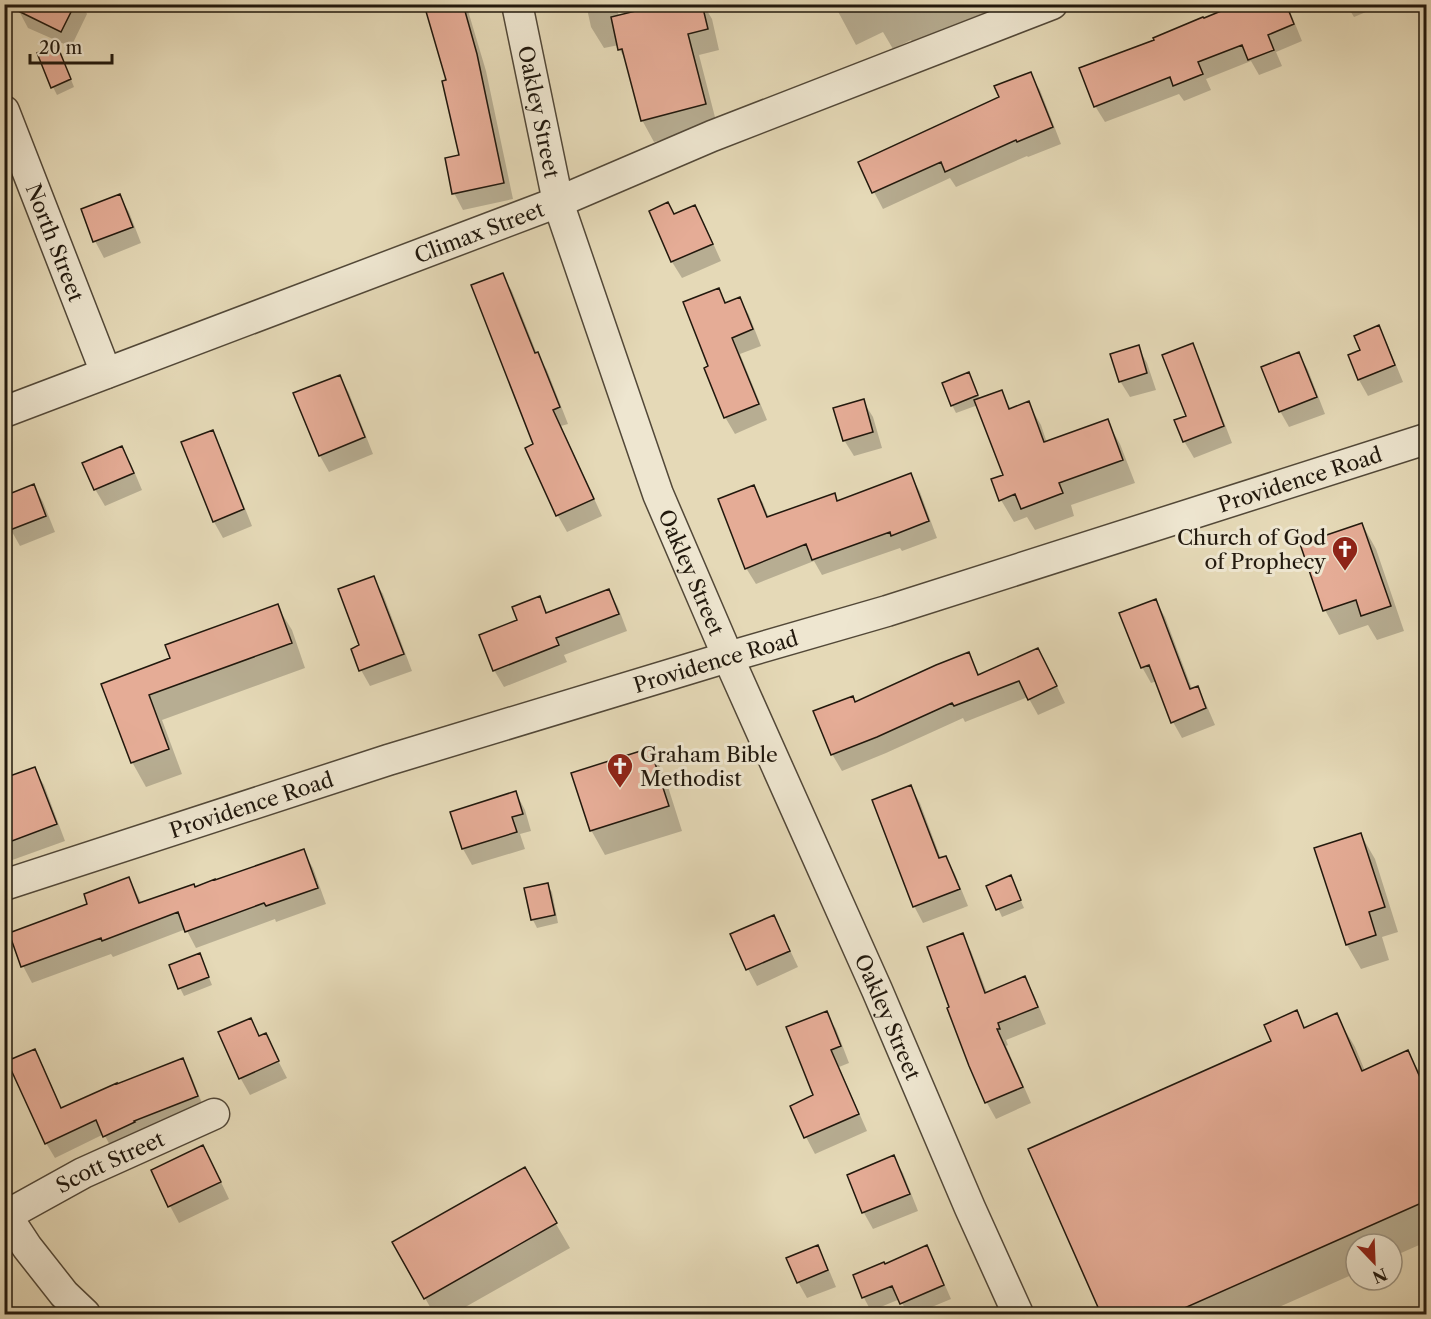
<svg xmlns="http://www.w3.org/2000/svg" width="1431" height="1319" font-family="'Libre Caslon Text',serif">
	<rect width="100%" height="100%" fill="#e5d9b7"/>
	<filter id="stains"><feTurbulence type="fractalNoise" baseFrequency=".00333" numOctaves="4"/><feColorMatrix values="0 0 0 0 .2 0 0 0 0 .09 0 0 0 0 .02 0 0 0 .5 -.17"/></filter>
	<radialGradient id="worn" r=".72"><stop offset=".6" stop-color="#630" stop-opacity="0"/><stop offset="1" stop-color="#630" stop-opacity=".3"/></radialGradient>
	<path fill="#0003" d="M 22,4 L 82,4 L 87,14 L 71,47 L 28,28 L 19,11 Z
		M 429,4 L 466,4 L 486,71 L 513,199 L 463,210 L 454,193 L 460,156 L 448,82 Z
		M 586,4 L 613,4 L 620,17 L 671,4 L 703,4 L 712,19 L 719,50 L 699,55 L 717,125 L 654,142 L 642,120 L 626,61 L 620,50 L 619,45 L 604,48 L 591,27 Z
		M 834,4 L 1020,4 L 915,47 L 911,40 L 893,49 L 883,32 L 856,45 Z
		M 1242,4 L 1287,4 L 1302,41 L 1276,52 L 1282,66 L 1259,75 L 1251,61 L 1206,79 L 1211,90 L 1184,101 L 1179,94 L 1105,122 L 1095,106 L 1156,40 Z
		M 1346,4 L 1385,4 L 1354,17 Z
		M 61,55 L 74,87 L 57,95 L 53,87 Z
		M 1030,74 L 1040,90 L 1061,144 L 1028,157 L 1027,156 L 956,187 L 950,178 L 883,209 L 874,192 L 860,163 L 1001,98 Z
		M 119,196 L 129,212 L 141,243 L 104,258 L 95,241 L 83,210 Z
		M 695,206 L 704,223 L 721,261 L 682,278 L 672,262 L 651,212 L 674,216 Z
		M 502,275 L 512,291 L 537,354 L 547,370 L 568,424 L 561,426 L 602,516 L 567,532 L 558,516 L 527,448 L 535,445 Z
		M 719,290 L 727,304 L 740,299 L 749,315 L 761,346 L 740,354 L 767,420 L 735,434 L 725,417 L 710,367 Z
		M 1378,327 L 1387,343 L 1403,382 L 1368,396 L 1359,380 L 1362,351 Z
		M 1192,345 L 1201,362 L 1232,443 L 1194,458 L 1184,441 L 1188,417 Z
		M 1138,347 L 1147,363 L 1156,390 L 1130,397 L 1120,381 Z
		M 1299,354 L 1308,370 L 1325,414 L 1289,427 L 1280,411 Z
		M 339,376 L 349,393 L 373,454 L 329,472 L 320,456 Z
		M 973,382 L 980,400 L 1001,392 L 1011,409 L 1028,403 L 1041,425 L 1047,443 L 1107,421 L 1120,444 L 1135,483 L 1071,505 L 1074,516 L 1035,530 L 1027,517 L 1014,522 L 1001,500 L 1005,476 L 978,405 L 956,413 L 952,405 Z
		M 863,401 L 873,417 L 882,448 L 854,456 L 844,440 Z
		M 212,431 L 221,448 L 252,526 L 223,538 L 214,522 L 182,443 Z
		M 122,448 L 131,464 L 142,490 L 105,506 L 95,489 Z
		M 911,475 L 920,492 L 937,538 L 902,551 L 900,548 L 822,575 L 814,561 L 756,584 L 746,568 L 753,486 L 763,503 L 769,518 L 834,495 L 838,502 Z
		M 34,486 L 43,502 L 55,532 L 20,546 L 11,530 Z
		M 1362,524 L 1376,549 L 1404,631 L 1377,640 L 1368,625 L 1339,635 L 1325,610 Z
		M 373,578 L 383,594 L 412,671 L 370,686 L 361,670 L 361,646 Z
		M 609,591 L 618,607 L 627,631 L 564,655 L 567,662 L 504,687 L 494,670 L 519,621 L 539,598 L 548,614 Z
		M 1155,600 L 1165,617 L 1192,689 L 1197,688 L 1206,704 L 1215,725 L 1182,738 L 1173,722 L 1157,681 L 1151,683 L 1142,667 Z
		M 277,606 L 292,630 L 305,668 L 162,720 L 182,774 L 146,787 L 132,762 L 103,685 L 171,659 Z
		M 1038,649 L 1047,666 L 1065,703 L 1038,715 L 1028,697 L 965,722 L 963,718 L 886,753 L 842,771 L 832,754 L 815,712 L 855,703 L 968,654 L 980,676 Z
		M 650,749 L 664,774 L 682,831 L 605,855 L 591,830 Z
		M 34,769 L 44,785 L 65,841 L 4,863 L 4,806 Z
		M 911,787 L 920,803 L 941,859 L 946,857 L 955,874 L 968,906 L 923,923 L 914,906 Z
		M 516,793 L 525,810 L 531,831 L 520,834 L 525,849 L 472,865 L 463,849 Z
		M 1361,835 L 1375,859 L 1398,932 L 1382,937 L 1389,960 L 1361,969 L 1347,945 L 1316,849 Z
		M 303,851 L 313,868 L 326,904 L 276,922 L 275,919 L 196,948 L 186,929 L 113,957 L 111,954 L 32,983 L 23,966 L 89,904 L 129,878 L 142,904 L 195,888 Z
		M 547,885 L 552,892 L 558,923 L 537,928 L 533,920 L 526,889 Z
		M 1014,885 L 1024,908 L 1002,917 L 988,886 Z
		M 773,917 L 782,933 L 798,967 L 757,986 L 748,969 L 732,935 Z
		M 962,935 L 971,951 L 987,993 L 1025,978 L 1034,995 L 1046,1024 L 1006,1040 L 1008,1045 L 1006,1046 L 1031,1103 L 996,1119 L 987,1103 L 971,1066 Z
		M 203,963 L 212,985 L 184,996 L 180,988 Z
		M 1296,1012 L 1306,1029 L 1336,1015 L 1355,1047 L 1365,1071 L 1408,1052 L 1426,1084 L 1426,1242 L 1392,1257 L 1392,1244 L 1356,1244 L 1356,1273 L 1263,1314 L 1103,1314 L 1030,1150 L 1273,1042 Z
		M 826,1013 L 836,1029 L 849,1063 L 839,1067 L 867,1131 L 815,1154 L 806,1137 L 792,1106 L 815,1096 Z
		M 250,1020 L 260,1037 L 265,1035 L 287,1078 L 250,1095 L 241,1079 L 220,1033 Z
		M 34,1051 L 43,1066 L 62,1110 L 182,1060 L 191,1075 L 205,1111 L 113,1151 L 104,1134 L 55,1158 L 46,1143 Z
		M 893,1157 L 903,1173 L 918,1211 L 873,1229 L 864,1213 L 849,1175 Z
		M 212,1163 L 229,1199 L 179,1223 L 170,1206 Z
		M 524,1169 L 570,1248 L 453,1314 L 434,1314 L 394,1243 Z
		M 817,1247 L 826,1263 L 836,1287 L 807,1298 L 798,1282 Z
		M 926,1247 L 934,1260 L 951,1299 L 915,1314 L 908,1314 L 900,1299 L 871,1311 L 864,1298 L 855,1276 L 884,1265 Z"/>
	<path fill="#e5ac96" stroke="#21180d" stroke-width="1.5" d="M 4,4 L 75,4 L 61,32 Z
		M 437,4 L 463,4 L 477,54 L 504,183 L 452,194 L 445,158 L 459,155 L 442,81 L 446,80 L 425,8 Z
		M 664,4 L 702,4 L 708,29 L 688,34 L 706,104 L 641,121 L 622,49 L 618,50 L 611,17 Z
		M 1238,4 L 1286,4 L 1294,24 L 1268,35 L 1274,50 L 1248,60 L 1242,45 L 1198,62 L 1203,74 L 1173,86 L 1170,77 L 1094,107 L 1079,68 L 1154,40 L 1153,38 L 1203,17 L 1204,18 Z
		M 57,45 L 71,79 L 51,88 L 37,53 Z
		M 1031,72 L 1053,127 L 1017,142 L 1016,140 L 945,172 L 941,162 L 872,193 L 858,162 L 999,97 L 994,86 Z
		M 120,194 L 133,227 L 93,242 L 81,209 Z
		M 668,202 L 674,214 L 695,205 L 713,244 L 671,262 L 649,211 Z
		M 503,273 L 535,353 L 538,352 L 560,407 L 553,410 L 594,499 L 556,516 L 525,448 L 533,444 L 471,285 Z
		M 719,288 L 725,303 L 740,297 L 753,329 L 732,338 L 759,404 L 724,418 L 704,368 L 708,366 L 683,302 Z
		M 1379,325 L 1395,365 L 1358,380 L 1348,355 L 1360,350 L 1354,336 Z
		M 1193,343 L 1224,426 L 1183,442 L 1174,420 L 1186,416 L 1162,355 Z
		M 1139,345 L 1147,373 L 1119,382 L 1110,354 Z
		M 1299,352 L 1317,397 L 1279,412 L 1261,367 Z
		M 969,372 L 978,395 L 951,406 L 942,383 Z
		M 340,375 L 365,437 L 319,456 L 293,393 Z
		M 1002,390 L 1009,409 L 1029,401 L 1044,442 L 1108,419 L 1123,460 L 1059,483 L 1063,493 L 1021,509 L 1015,494 L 999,501 L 991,479 L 1003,475 L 974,400 Z
		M 864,399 L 873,432 L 843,441 L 833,408 Z
		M 213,430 L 244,509 L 213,522 L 181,442 Z
		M 122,446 L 134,473 L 94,490 L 82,463 Z
		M 911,473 L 929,521 L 891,536 L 890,532 L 812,560 L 806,544 L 745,569 L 718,499 L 754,485 L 767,517 L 835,493 L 837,501 Z
		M 34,484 L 46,516 L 10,530 L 4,517 L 4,496 Z
		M 1362,523 L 1391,606 L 1361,616 L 1356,600 L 1323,611 L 1300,544 Z
		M 374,576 L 404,654 L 359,671 L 351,649 L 359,645 L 338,589 Z
		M 609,589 L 619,614 L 556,638 L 559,645 L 493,671 L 479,635 L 517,620 L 512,607 L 540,596 L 546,613 Z
		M 1156,599 L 1190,689 L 1198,686 L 1206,708 L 1171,723 L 1149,665 L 1141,668 L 1119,613 Z
		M 278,604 L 292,643 L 149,695 L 169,749 L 131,763 L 101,684 L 170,658 L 165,645 Z
		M 1038,648 L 1057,686 L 1028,700 L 1019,681 L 954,706 L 952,703 L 877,737 L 831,755 L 813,711 L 853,696 L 855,702 L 936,665 L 969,652 L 978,675 Z
		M 650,748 L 669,806 L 590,831 L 571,773 Z
		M 35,767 L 57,824 L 4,844 L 4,778 Z
		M 911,785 L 939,858 L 946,856 L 960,889 L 913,907 L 872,800 Z
		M 516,791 L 523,814 L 512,817 L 517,832 L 462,849 L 450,812 Z
		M 1361,833 L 1385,907 L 1369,912 L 1376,935 L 1346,945 L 1314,848 Z
		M 304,849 L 318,888 L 266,906 L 264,903 L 185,932 L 178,912 L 102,941 L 101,938 L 21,967 L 9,933 L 87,904 L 84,894 L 129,877 L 139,903 L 194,884 L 195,887 L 215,879 L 215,880 Z
		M 1011,875 L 1021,900 L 996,910 L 986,886 Z
		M 548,883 L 555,915 L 531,920 L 524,888 Z
		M 774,915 L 790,951 L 746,970 L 730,934 Z
		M 963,933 L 985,993 L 1025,976 L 1038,1007 L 998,1023 L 1000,1029 L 997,1029 L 1023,1087 L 985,1103 L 969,1066 L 947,1008 L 949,1007 L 927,947 Z
		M 200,953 L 209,977 L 178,989 L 169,965 Z
		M 1297,1010 L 1304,1028 L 1337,1013 L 1362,1071 L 1408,1050 L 1426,1091 L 1426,1201 L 1171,1314 L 1101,1314 L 1028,1149 L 1271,1041 L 1264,1025 Z
		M 827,1011 L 841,1046 L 831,1050 L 859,1114 L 804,1138 L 790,1106 L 813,1095 L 786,1027 Z
		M 251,1018 L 259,1036 L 266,1033 L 279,1061 L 239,1079 L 218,1032 Z
		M 35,1049 L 61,1108 L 117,1083 L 117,1084 L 183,1058 L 198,1096 L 134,1121 L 135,1122 L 103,1137 L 96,1120 L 45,1144 L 7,1061 Z
		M 203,1145 L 221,1182 L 168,1207 L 151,1170 Z
		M 894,1155 L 910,1194 L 862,1213 L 847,1175 Z
		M 525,1167 L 557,1223 L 424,1299 L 392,1242 Z
		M 818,1245 L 828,1270 L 797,1283 L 786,1258 Z
		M 927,1245 L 944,1285 L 900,1304 L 892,1286 L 862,1298 L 853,1275 L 884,1262 L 885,1264 Z"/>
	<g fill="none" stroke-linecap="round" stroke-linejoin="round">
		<g stroke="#524838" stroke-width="33">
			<g id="minor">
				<path id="s1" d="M 517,4 L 558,202 L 658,494 L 728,657 L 877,990 L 970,1208 L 1018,1314"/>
				<path id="s2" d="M 4,111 L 106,373"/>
				<path id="s3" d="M 4,412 L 558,202 L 712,136 L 1052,4"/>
				<path id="s4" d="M 4,885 L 388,760 L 728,657 L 887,611 L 1426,439"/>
				<path d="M 4,1212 L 27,1247 L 64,1294 L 85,1314"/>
				<path id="s5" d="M 7,1215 L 83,1173 L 214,1114"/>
			</g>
		</g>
		<use href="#minor" stroke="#eee6d0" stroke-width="30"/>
	</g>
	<defs>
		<g id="church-pin" transform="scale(1.35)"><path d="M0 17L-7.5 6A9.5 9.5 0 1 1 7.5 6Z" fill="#8f2418" stroke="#eee6d0"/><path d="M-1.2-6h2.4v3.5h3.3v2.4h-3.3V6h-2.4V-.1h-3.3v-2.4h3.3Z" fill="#fff"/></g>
	</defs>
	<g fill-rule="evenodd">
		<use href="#church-pin" x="1345" y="549"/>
		<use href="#church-pin" x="620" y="766"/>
	</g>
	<g text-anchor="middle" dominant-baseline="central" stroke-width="6" stroke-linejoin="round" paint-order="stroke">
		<g font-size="21" fill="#21180d" stroke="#eee6d0">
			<text stroke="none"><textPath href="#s1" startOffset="110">Oakley Street</textPath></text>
			<text stroke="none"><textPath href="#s3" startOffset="508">Climax Street</textPath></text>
			<text stroke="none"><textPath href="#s2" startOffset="141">North Street</textPath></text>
			<text stroke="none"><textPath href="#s4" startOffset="1358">Providence Road</textPath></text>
			<text stroke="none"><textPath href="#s1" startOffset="596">Oakley Street</textPath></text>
			<text stroke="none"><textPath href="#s4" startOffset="746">Providence Road</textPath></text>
			<text stroke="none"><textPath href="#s4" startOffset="260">Providence Road</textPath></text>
			<text stroke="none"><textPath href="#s1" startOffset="1082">Oakley Street</textPath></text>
			<text stroke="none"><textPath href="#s5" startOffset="116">Scott Street</textPath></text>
		</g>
		<g font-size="21" fill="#21180d" stroke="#eee6d0" text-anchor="end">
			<text x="1326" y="537">Church of God<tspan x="1326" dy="24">of Prophecy</tspan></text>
			<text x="640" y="754" text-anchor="start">Graham Bible<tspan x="640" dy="24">Methodist</tspan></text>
		</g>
	</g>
	<rect width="1431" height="1319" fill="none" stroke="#e5d9b7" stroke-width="24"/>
	<rect x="6" y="6" width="1419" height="1307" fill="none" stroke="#21180d" stroke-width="3"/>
	<rect x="12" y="12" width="1407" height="1295" fill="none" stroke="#21180d" stroke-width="1.5"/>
	<g transform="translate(1374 1262) rotate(157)"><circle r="28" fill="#eee6d0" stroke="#9c9482" stroke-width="1.5"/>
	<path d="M0-4.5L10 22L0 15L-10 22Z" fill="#8f2418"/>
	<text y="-9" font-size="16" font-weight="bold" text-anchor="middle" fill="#21180d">N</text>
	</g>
	<path d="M30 54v9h82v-9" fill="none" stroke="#21180d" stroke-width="3"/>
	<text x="39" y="54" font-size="18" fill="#21180d" stroke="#eee6d0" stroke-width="4.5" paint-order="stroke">20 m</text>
	<rect width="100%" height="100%" filter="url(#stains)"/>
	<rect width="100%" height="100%" fill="url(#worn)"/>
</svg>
